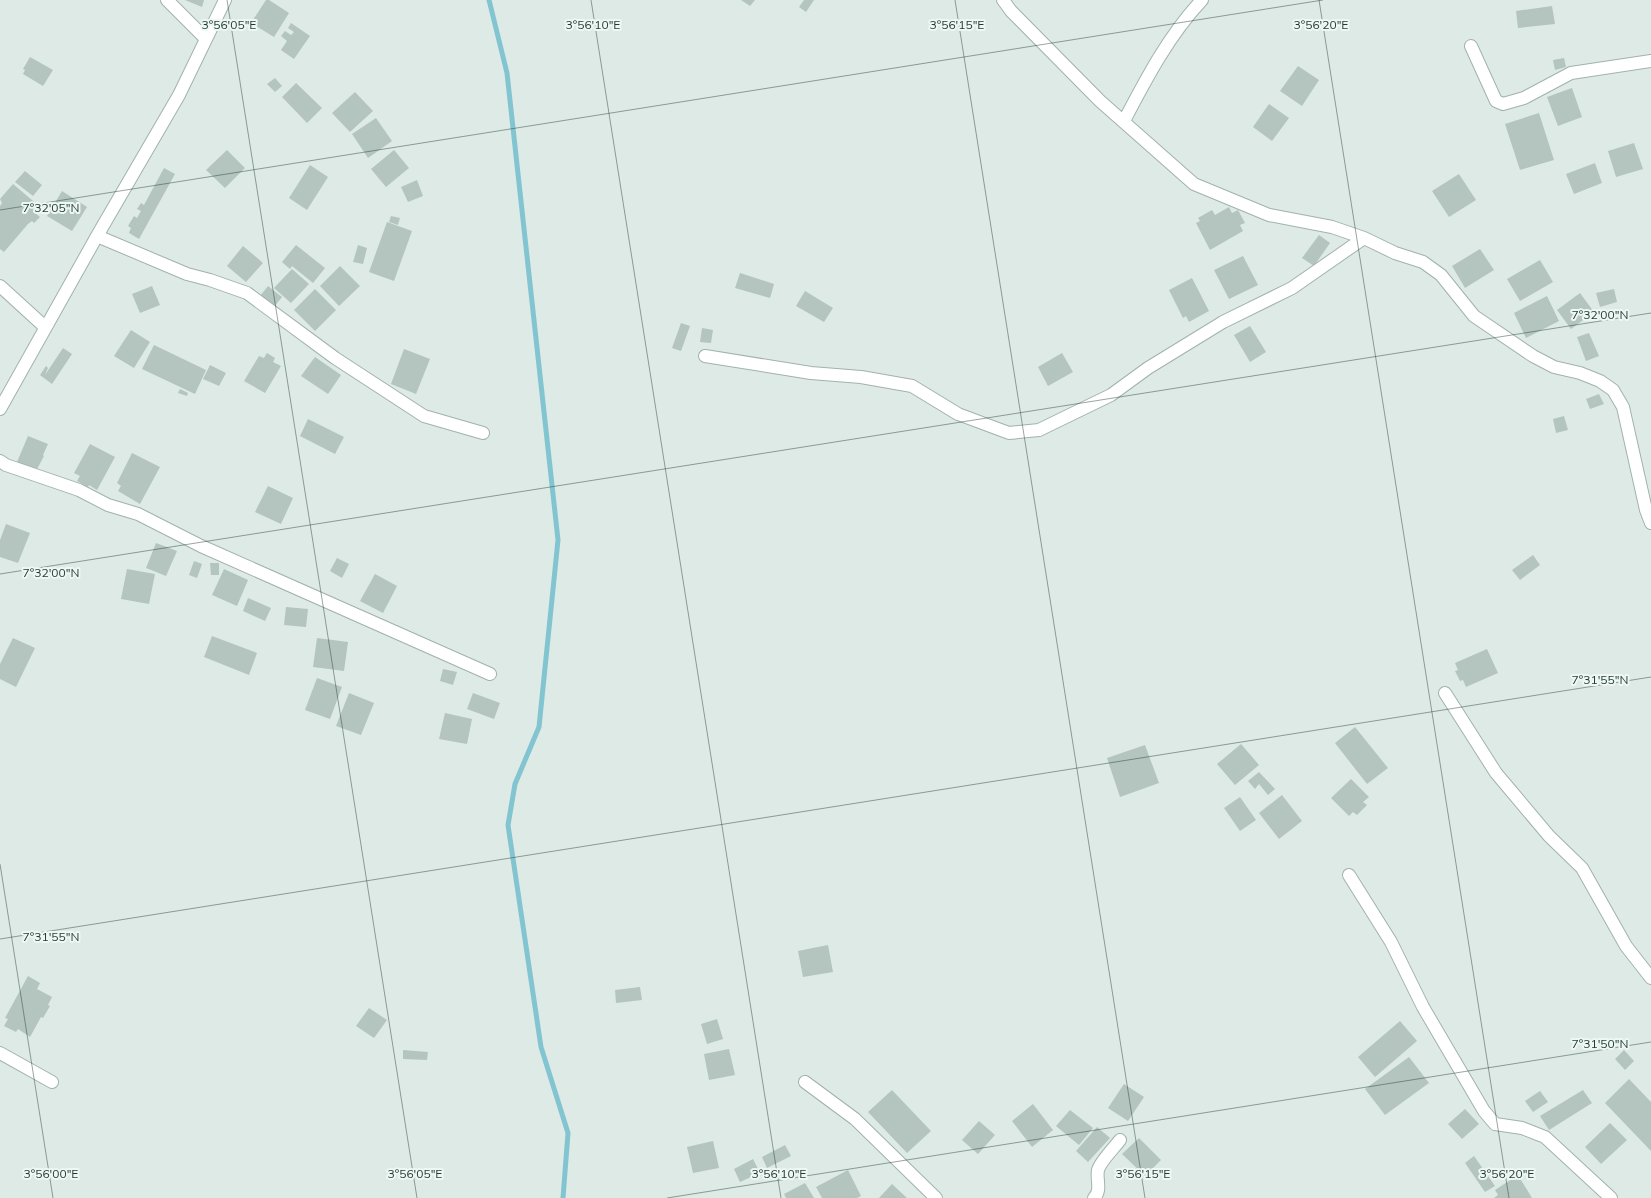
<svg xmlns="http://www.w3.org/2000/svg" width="1651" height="1198" font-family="Mulish,sans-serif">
	<rect width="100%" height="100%" fill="#deeae5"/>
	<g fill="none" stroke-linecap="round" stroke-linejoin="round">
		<path stroke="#83c4d1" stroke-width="5" d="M 489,0 L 507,73 L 558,540 L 539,727 L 515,784 L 508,825 L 541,1047 L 568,1133 L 563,1198"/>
	</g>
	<path fill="#b3c5be" d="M 185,0 L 204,0 L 202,7 Z
		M 266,0 L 269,0 L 289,13 L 274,37 L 251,23 Z
		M 741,0 L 755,0 L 750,6 Z
		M 804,0 L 814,0 L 806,12 L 799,7 Z
		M 1552,6 L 1555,24 L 1518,28 L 1516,11 Z
		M 291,23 L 310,36 L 294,59 L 281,50 L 287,41 L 281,36 L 285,31 L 291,35 L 294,32 L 288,28 Z
		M 30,57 L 53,70 L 43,86 L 23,74 L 25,70 L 23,69 Z
		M 1564,58 L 1566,67 L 1555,70 L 1553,60 Z
		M 1298,66 L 1319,80 L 1302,106 L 1280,91 Z
		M 275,78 L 282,86 L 275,92 L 267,84 Z
		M 296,83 L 322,108 L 307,123 L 282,97 Z
		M 1572,88 L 1582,117 L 1558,126 L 1547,97 Z
		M 355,92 L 373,111 L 350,132 L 332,113 Z
		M 1269,104 L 1289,118 L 1272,141 L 1253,127 Z
		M 1539,113 L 1554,160 L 1520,170 L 1505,124 Z
		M 376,118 L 392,141 L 368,158 L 352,134 Z
		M 1634,143 L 1643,169 L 1616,177 L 1608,151 Z
		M 227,150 L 245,168 L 225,188 L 206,170 Z
		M 394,150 L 409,168 L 386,187 L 371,169 Z
		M 1595,163 L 1602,183 L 1574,194 L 1566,174 Z
		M 310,165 L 328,177 L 307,210 L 289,198 Z
		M 164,168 L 175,174 L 139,239 L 129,233 L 131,228 L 128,226 L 134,216 L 137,218 L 141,211 L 137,209 L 141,203 L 144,205 Z
		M 25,171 L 42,185 L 33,196 L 15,182 Z
		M 1459,174 L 1476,200 L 1449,217 L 1432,191 Z
		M 417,180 L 423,196 L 408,202 L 401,187 Z
		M 13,184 L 39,206 L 34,212 L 40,217 L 34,223 L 32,221 L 28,224 L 4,252 L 0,249 L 0,206 L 2,203 L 0,199 Z
		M 62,191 L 87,207 L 72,231 L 47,216 Z
		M 1229,207 L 1232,213 L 1238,210 L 1245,223 L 1240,225 L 1243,231 L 1210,250 L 1196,223 L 1200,221 L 1198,218 L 1212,210 L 1215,215 Z
		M 391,216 L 400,218 L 398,225 L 389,222 Z
		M 387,222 L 412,231 L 394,281 L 369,272 Z
		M 1319,235 L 1330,243 L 1314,266 L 1302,258 Z
		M 296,245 L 325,268 L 313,283 L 292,266 L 290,269 L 282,262 Z
		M 358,245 L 367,248 L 363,264 L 353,262 Z
		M 243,246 L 263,263 L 246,282 L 227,266 Z
		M 1480,249 L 1494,270 L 1465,288 L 1452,266 Z
		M 1243,256 L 1258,285 L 1229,299 L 1214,270 Z
		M 1540,260 L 1553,282 L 1520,301 L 1507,279 Z
		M 340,266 L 360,286 L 339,306 L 320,286 Z
		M 292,269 L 309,284 L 291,303 L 274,288 Z
		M 740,273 L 774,284 L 770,298 L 735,288 Z
		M 1192,278 L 1209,311 L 1189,322 L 1186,316 L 1183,318 L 1169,290 Z
		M 152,286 L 160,305 L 140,313 L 132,294 Z
		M 268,286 L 282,297 L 274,307 L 260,296 Z
		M 315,289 L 336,310 L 315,331 L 294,310 Z
		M 1614,289 L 1617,302 L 1600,307 L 1596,293 Z
		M 805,291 L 833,308 L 824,322 L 796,306 Z
		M 1580,293 L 1594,312 L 1571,329 L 1557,310 Z
		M 1547,296 L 1559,321 L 1526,338 L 1514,313 Z
		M 681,323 L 690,326 L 681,351 L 672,348 Z
		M 1250,326 L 1266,352 L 1250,362 L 1234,335 Z
		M 702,328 L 713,330 L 711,343 L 700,342 Z
		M 131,330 L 150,342 L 134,368 L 114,356 Z
		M 1589,333 L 1599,356 L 1586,361 L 1577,337 Z
		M 154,345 L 206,370 L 195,394 L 142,369 Z
		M 63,348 L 72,354 L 52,384 L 40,375 L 46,366 L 48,368 L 45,375 Z
		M 404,349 L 430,359 L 416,394 L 391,384 Z
		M 267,353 L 275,358 L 273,362 L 281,366 L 265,393 L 244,381 L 259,356 L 264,358 Z
		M 1062,353 L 1073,372 L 1048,386 L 1038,367 Z
		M 315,357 L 341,375 L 328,394 L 301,376 Z
		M 210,365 L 226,373 L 219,386 L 203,379 Z
		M 180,389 L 188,393 L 187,396 L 178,393 Z
		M 1599,394 L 1604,404 L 1590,409 L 1586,399 Z
		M 1564,416 L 1568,430 L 1556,433 L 1553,419 Z
		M 308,419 L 344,437 L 335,454 L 300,436 Z
		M 28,436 L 48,444 L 43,455 L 44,456 L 36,471 L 17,462 Z
		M 90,444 L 115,457 L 97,490 L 89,485 L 88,487 L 77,481 L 80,476 L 74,473 Z
		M 132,453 L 160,467 L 140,504 L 118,491 L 121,486 L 117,483 Z
		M 268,486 L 293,498 L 281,524 L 255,512 Z
		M 6,524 L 30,533 L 18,563 L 0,557 L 0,540 Z
		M 156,543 L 177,551 L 166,576 L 146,568 Z
		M 1533,555 L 1540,565 L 1520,580 L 1512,570 Z
		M 337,558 L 349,564 L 342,578 L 330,571 Z
		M 194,561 L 202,564 L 197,578 L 189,575 Z
		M 210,563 L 219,563 L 219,575 L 211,575 Z
		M 127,569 L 155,574 L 149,604 L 121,599 Z
		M 224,569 L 248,580 L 237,606 L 212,595 Z
		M 375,574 L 397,586 L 383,613 L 360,601 Z
		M 248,598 L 271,608 L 265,621 L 243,611 Z
		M 286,607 L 308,609 L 306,627 L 284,625 Z
		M 212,636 L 257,653 L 249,675 L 204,657 Z
		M 13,638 L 35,648 L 16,687 L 0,679 L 0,664 Z
		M 317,638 L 348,642 L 344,671 L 313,667 Z
		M 1487,649 L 1498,673 L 1466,687 L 1463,680 L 1460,681 L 1455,671 L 1458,670 L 1455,663 Z
		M 443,669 L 457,672 L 453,685 L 440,681 Z
		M 317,678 L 342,687 L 330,719 L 305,710 Z
		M 349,693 L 374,703 L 361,735 L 336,726 Z
		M 473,693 L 500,703 L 494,719 L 467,709 Z
		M 445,713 L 472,719 L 467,744 L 439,739 Z
		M 1355,727 L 1388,768 L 1367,784 L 1335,743 Z
		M 1241,744 L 1259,765 L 1235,785 L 1217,764 Z
		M 1145,745 L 1159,783 L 1120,797 L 1107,758 Z
		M 1259,772 L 1275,789 L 1268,795 L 1259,784 L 1255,789 L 1248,781 Z
		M 1351,779 L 1369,797 L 1363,802 L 1367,805 L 1357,815 L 1353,812 L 1349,816 L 1331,798 Z
		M 1282,795 L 1302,821 L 1279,839 L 1259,813 Z
		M 1240,797 L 1256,820 L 1240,831 L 1224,808 Z
		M 828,945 L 833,972 L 803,977 L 798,951 Z
		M 28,976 L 40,983 L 37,989 L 52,997 L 48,1005 L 50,1006 L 43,1018 L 41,1017 L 30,1037 L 18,1029 L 16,1032 L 4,1026 L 8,1019 L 5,1018 Z
		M 640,987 L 642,1000 L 616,1003 L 615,990 Z
		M 369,1008 L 387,1020 L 374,1038 L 356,1026 Z
		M 717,1019 L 723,1039 L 707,1044 L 701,1024 Z
		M 1400,1021 L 1417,1041 L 1375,1077 L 1358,1057 Z
		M 729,1049 L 735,1075 L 709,1080 L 704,1054 Z
		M 403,1050 L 428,1052 L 427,1060 L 403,1059 Z
		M 1624,1050 L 1634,1061 L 1625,1070 L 1615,1059 Z
		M 1409,1057 L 1429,1083 L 1385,1115 L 1365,1089 Z
		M 1629,1079 L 1651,1102 L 1651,1151 L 1605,1103 Z
		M 1124,1084 L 1144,1097 L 1128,1121 L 1108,1108 Z
		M 892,1090 L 931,1131 L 907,1153 L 868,1112 Z
		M 1583,1090 L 1592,1103 L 1549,1130 L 1540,1116 Z
		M 1540,1091 L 1548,1102 L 1533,1112 L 1525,1101 Z
		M 1033,1104 L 1053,1130 L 1032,1147 L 1012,1121 Z
		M 1465,1109 L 1479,1124 L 1462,1139 L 1448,1124 Z
		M 1070,1110 L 1093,1128 L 1079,1145 L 1056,1126 Z
		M 979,1121 L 995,1135 L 978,1154 L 962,1140 Z
		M 1610,1123 L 1627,1140 L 1601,1164 L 1585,1147 Z
		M 1097,1127 L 1110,1138 L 1088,1162 L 1076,1151 Z
		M 1139,1138 L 1161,1160 L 1145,1176 L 1122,1154 Z
		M 713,1141 L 719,1168 L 693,1173 L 687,1147 Z
		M 785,1145 L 791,1156 L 767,1168 L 762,1157 Z
		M 1474,1156 L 1495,1186 L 1485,1192 L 1465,1163 Z
		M 753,1159 L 760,1173 L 740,1182 L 734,1169 Z
		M 848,1170 L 861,1196 L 857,1198 L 822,1198 L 816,1187 Z
		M 1518,1175 L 1532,1198 L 1494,1198 L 1498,1195 L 1495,1190 Z
		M 805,1183 L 814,1198 L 786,1198 L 784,1194 Z
		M 892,1184 L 907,1198 L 879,1198 Z"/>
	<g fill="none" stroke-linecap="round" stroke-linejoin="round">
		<g stroke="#a1b2ac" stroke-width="14">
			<path id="street" d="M 167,0 L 206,39
				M 1471,46 L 1496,101 L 1503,104 L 1524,98 L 1571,73 L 1651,61
				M 1124,121 C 1146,79 1169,35 1202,0
				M 97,236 L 187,274 L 210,280 L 247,293 L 335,358 L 424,416 L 483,433
				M 1364,238 L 1395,253 L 1423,262 L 1441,275 L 1474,316 L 1533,356 L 1554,367 L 1580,373 L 1600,381 L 1613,390 L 1623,407 L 1646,510 L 1651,523
				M 0,286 L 45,327
				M 705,356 L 811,373 L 861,377 L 912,386 L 958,414 L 1009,433 L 1039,430 L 1111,395 L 1148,368 L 1223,322 L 1292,288 L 1364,238 L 1332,227 L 1269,215 L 1194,184 L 1100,101 L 1011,11 L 1003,0
				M 0,409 L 97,236 L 179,95 L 225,0
				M 0,461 L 6,465 L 79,490 L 108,505 L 138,514 L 201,546 L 490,674
				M 1445,693 L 1496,773 L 1549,836 L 1582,868 L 1626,946 L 1651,978
				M 1349,875 L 1391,942 L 1423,1007 L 1484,1111 L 1495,1124 L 1522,1128 L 1545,1137 L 1611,1198
				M 0,1053 L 52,1082
				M 805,1082 L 855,1119 L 936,1198
				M 1094,1198 C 1102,1190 1096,1180 1098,1170 C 1100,1162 1114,1148 1120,1140"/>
		</g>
		<use href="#street" stroke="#fff" stroke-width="12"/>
	</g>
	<path fill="none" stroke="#1f3a33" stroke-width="1" stroke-opacity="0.45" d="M 227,0 L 417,1198M 591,0 L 781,1198M 955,0 L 1145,1198M 1319,0 L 1509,1198M 0,210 L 1323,0M 0,574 L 1651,313M 0,864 L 53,1198M 0,939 L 1651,677M 667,1198 L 1651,1042"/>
	<g font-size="12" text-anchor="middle" fill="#1f3a33" stroke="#eef7f3" stroke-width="4" stroke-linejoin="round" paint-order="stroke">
		<text x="229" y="29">3°56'05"E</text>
		<text x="593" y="29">3°56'10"E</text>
		<text x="957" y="29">3°56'15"E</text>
		<text x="1321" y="29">3°56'20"E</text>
		<text x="51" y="212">7°32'05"N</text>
		<text x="1600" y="319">7°32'00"N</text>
		<text x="51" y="577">7°32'00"N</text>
		<text x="1600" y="684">7°31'55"N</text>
		<text x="51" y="941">7°31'55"N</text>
		<text x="1600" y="1048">7°31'50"N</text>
		<text x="51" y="1178">3°56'00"E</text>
		<text x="415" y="1178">3°56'05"E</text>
		<text x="779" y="1178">3°56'10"E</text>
		<text x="1143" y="1178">3°56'15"E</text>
		<text x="1507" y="1178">3°56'20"E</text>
	</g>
</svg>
